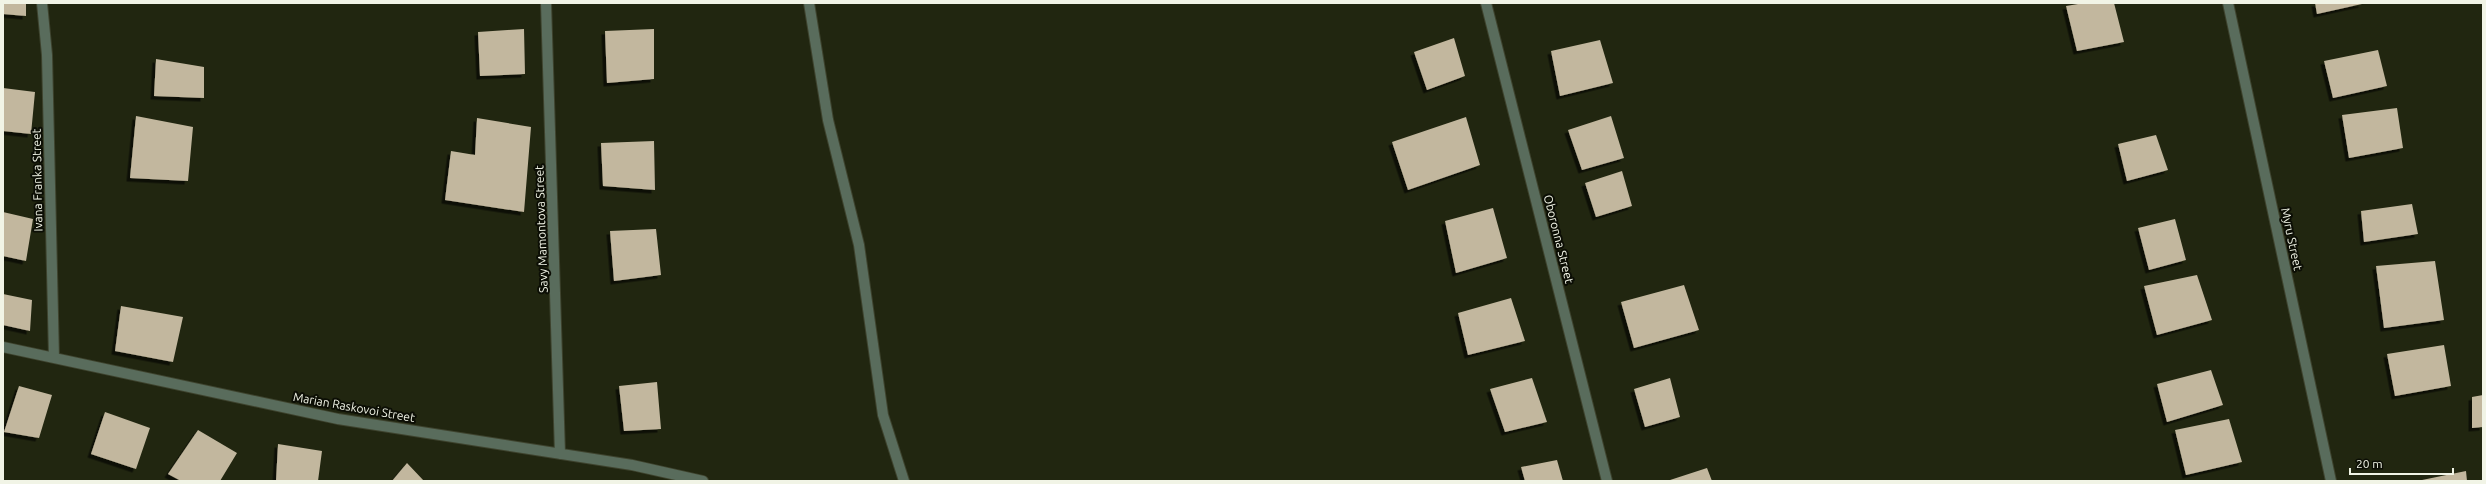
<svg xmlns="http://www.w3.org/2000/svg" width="2486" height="484" font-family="Ubuntu,sans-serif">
	<defs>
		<filter id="shadow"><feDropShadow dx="-3.5" dy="3.5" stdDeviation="0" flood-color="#0009"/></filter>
	</defs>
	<rect width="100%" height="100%" fill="#212610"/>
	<path fill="#c2b79e" filter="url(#shadow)" d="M 3,3 L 26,3 L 26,16 L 3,14 Z
		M 2084,3 L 2114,3 L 2124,42 L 2077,51 L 2066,6 Z
		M 2315,3 L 2362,3 L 2362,4 L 2317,14 Z
		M 524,29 L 525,74 L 480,76 L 478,32 Z
		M 654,29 L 654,79 L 607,83 L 605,31 Z
		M 1454,38 L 1465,76 L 1427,90 L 1414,52 Z
		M 1600,40 L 1613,83 L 1560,96 L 1551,51 Z
		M 2378,50 L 2387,86 L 2333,98 L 2324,61 Z
		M 156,59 L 204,67 L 204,98 L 154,96 Z
		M 3,88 L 35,92 L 31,134 L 3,131 Z
		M 2397,108 L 2403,148 L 2349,158 L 2342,115 Z
		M 136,116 L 193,127 L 188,181 L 130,178 Z
		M 1611,116 L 1624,158 L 1582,170 L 1568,130 Z
		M 1466,117 L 1480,165 L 1408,190 L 1392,142 Z
		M 477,118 L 531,127 L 524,212 L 445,200 L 451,151 L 475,155 Z
		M 2156,135 L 2168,170 L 2127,181 L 2118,144 Z
		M 654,141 L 655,190 L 603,186 L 601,143 Z
		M 1622,171 L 1632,206 L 1596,217 L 1585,183 Z
		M 2412,204 L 2418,234 L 2364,242 L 2361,211 Z
		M 1493,208 L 1507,258 L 1456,273 L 1445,221 Z
		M 3,212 L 33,219 L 26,261 L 3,256 Z
		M 2175,219 L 2186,260 L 2149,270 L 2138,228 Z
		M 656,229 L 661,275 L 614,281 L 610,231 Z
		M 2435,261 L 2444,320 L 2384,328 L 2376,266 Z
		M 2197,275 L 2212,320 L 2157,335 L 2144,286 Z
		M 1684,285 L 1699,330 L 1634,348 L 1621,302 Z
		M 3,294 L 32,300 L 30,331 L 3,325 Z
		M 1511,298 L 1525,341 L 1468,355 L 1458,313 Z
		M 121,306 L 183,317 L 173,362 L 115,351 Z
		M 2444,345 L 2451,386 L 2395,396 L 2387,354 Z
		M 2211,370 L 2223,405 L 2167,422 L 2157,384 Z
		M 1532,378 L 1547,422 L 1505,432 L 1490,389 Z
		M 1670,378 L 1680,417 L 1645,427 L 1634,389 Z
		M 657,382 L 661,429 L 624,431 L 619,386 Z
		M 19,386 L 52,395 L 39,438 L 4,432 Z
		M 2483,395 L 2483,427 L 2472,428 L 2472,397 Z
		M 105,412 L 150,428 L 136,469 L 91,454 Z
		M 2229,419 L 2242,462 L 2186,475 L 2175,430 Z
		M 198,430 L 237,453 L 220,481 L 181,481 L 168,474 Z
		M 278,444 L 322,451 L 318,481 L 276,481 Z
		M 1557,460 L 1563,481 L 1525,481 L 1521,467 Z
		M 407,463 L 424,481 L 392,481 Z
		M 1707,468 L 1712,481 L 1667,481 Z
		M 2466,471 L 2467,481 L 2423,481 L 2422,480 Z"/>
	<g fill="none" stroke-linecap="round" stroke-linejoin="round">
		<g stroke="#3e432e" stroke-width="12">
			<path id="service" d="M 809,3 L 828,120 L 859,245 L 883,415 L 904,481"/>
		</g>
		<g stroke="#3e432e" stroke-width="12">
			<path id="minor" d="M 42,3 L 47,55 L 54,358
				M 546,3 L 560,454
				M 1486,3 L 1607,481
				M 3,347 L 338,419 L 632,465 L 703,481"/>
		</g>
		<g stroke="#3e432e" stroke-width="12">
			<path id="tertiary" d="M 2228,3 L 2331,481"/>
		</g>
		<use href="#service" stroke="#596c5c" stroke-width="10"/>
		<use href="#minor" stroke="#596c5c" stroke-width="10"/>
		<use href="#tertiary" stroke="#596c5c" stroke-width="10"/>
	</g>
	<g text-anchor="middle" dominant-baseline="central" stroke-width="4" stroke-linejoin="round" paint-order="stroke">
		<g font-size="12" fill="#f1f4e6" stroke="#0c0e05">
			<text transform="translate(37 180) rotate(-91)">Ivana Franka Street</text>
			<text transform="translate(541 229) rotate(-92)">Savy Mamontova Street</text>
			<text transform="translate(1559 239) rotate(76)">Oboronna Street</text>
			<text transform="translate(2292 239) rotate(78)">Myru Street</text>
			<text transform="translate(354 407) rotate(10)">Marian Raskovoi Street</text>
		</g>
	</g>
	<rect width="2486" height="484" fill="none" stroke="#f1f4e6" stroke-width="8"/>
	<path d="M2350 468v6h103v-6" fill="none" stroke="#f1f4e6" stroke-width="2"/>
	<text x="2356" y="468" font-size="12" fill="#f1f4e6" stroke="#0c0e05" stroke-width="3" paint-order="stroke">20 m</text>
</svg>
